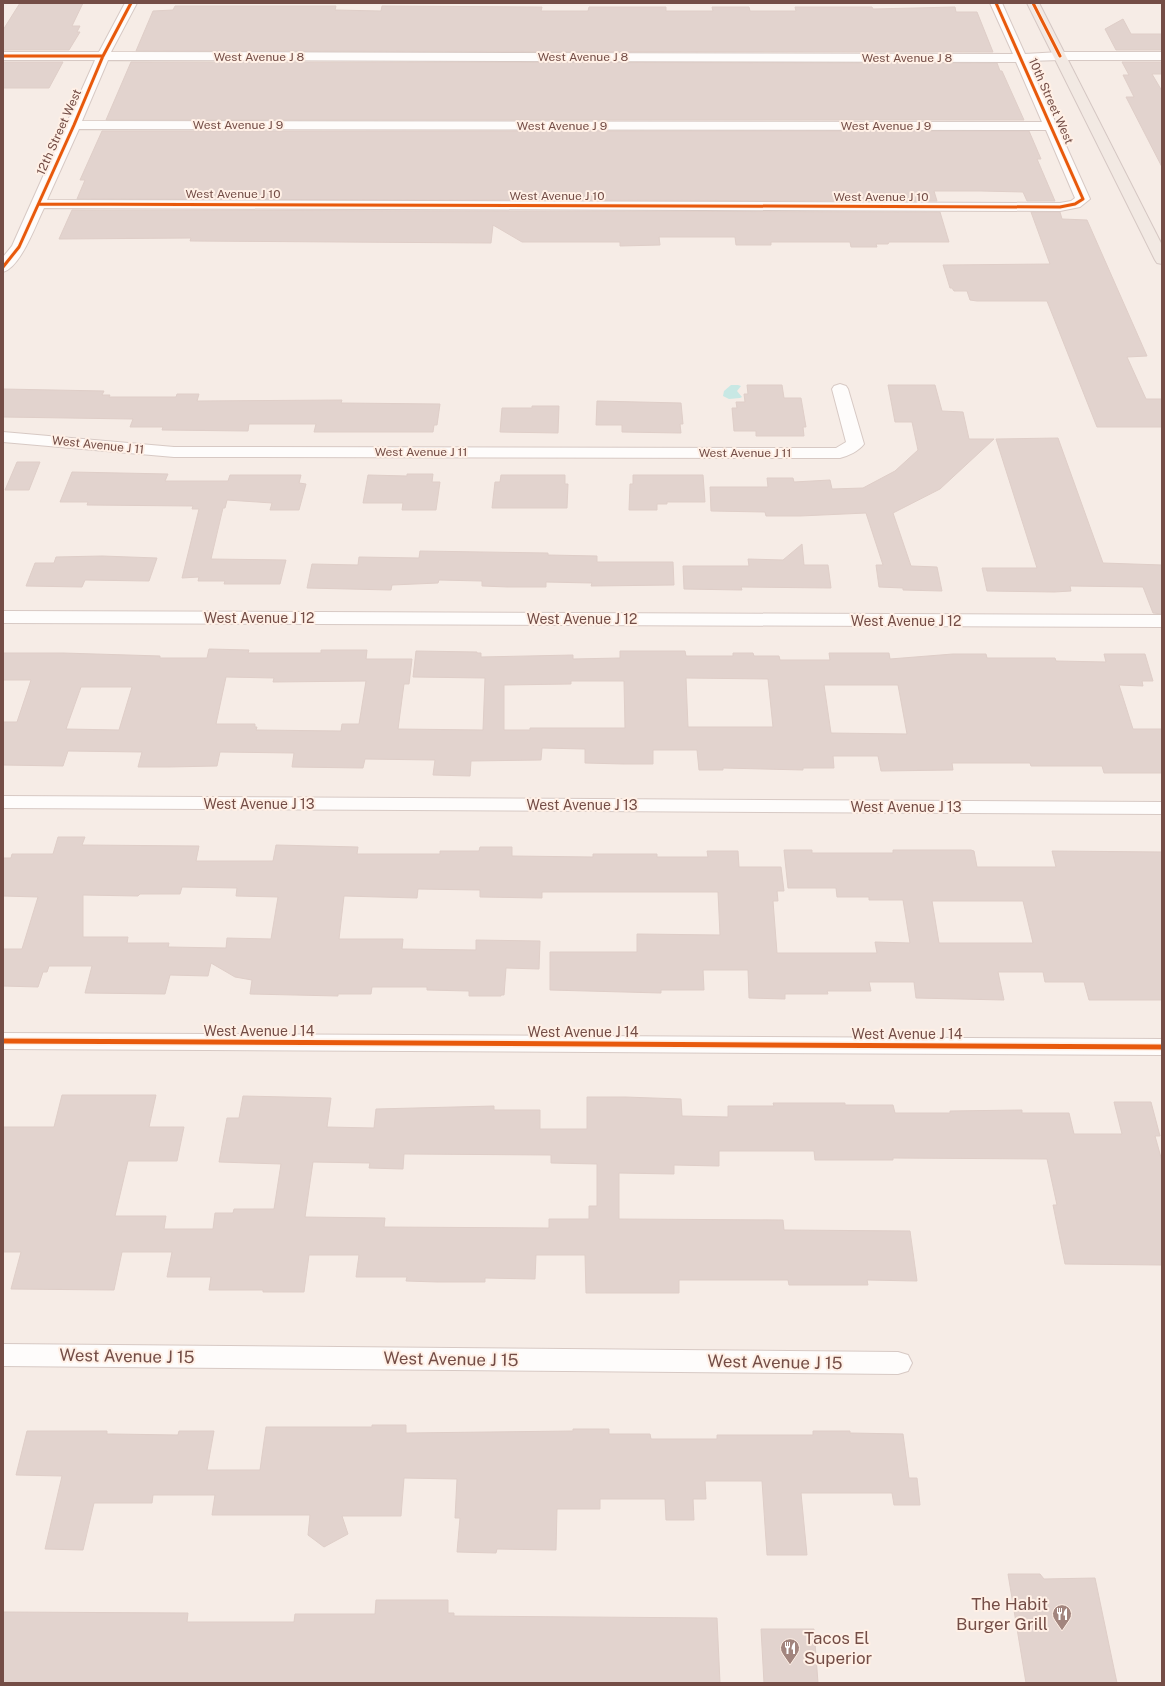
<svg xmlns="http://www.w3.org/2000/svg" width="1165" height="1686" font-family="'Public Sans',sans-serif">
	<rect width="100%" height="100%" fill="#f6ece6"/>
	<path fill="#c8e8e4" d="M 731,385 L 738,385 L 741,386 L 737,391 L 742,397 L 740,398 L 729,399 L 723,396 L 724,391 Z"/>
	<path fill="#e2d3ce" stroke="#dfcec8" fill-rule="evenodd" d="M 20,3 L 83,3 L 72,26 L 80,26 L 77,32 L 80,32 L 69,50 L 3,50 L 3,30 Z
		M 175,6 L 336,6 L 335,10 L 381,11 L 382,6 L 542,7 L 541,11 L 588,11 L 589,7 L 666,7 L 666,11 L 713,11 L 712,7 L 749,7 L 750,11 L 796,11 L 795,7 L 872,7 L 873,9 L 955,7 L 956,12 L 977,12 L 993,52 L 136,51 L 153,11 L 173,10 Z
		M 1123,19 L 1131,34 L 1162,34 L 1162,50 L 1116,50 L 1105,29 Z
		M 3,62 L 63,62 L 49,88 L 3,88 Z
		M 131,62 L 997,63 L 1000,71 L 1002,71 L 1024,120 L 106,120 Z
		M 1122,62 L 1162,62 L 1162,74 L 1152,74 L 1162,91 L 1162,167 L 1126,97 L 1134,97 L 1123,75 L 1129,75 Z
		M 102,131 L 1029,131 L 1041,159 L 1037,159 L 1055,201 L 1027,201 L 1023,192 L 981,191 L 934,191 L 937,201 L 77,199 L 85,180 L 80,180 Z
		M 72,210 L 940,212 L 949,242 L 889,242 L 888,244 L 876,244 L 877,247 L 851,247 L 850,242 L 771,242 L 771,245 L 736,245 L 735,237 L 659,237 L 660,245 L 620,246 L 620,242 L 522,242 L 493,225 L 491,243 L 190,241 L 191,238 L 59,239 Z
		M 1031,212 L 1060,212 L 1062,219 L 1087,220 L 1147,356 L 1127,357 L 1146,399 L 1162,399 L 1162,427 L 1097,427 L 1047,301 L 977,301 L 970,300 L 967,291 L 954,291 L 952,288 L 950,288 L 943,265 L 1050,264 Z
		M 747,385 L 782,385 L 784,398 L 801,398 L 806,427 L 803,427 L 804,436 L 756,436 L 756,431 L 734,431 L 732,408 L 737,408 L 736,402 L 745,402 L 744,394 L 748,394 Z
		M 888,385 L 935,385 L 942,411 L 963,412 L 969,439 L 994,439 L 940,489 L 893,513 L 911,566 L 937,567 L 942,591 L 903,590 L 903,588 L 879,587 L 876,565 L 883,565 L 866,513 L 800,516 L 766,516 L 765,512 L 711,511 L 710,487 L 768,487 L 767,478 L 793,478 L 794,482 L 830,480 L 832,489 L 863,488 L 895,471 L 918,450 L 912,422 L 895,422 Z
		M 3,389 L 104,391 L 102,395 L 110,395 L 109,397 L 176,397 L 177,394 L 199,394 L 197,401 L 342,400 L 341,403 L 440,404 L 437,425 L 434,425 L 433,432 L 314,432 L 316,424 L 249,424 L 248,431 L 162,430 L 163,427 L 130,427 L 133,419 L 3,417 Z
		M 597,401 L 681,403 L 683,424 L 680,424 L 681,433 L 622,432 L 622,425 L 596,425 Z
		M 532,406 L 559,406 L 558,433 L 500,432 L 502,408 L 532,408 Z
		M 1058,438 L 1103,563 L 1162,565 L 1162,614 L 1153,613 L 1143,587 L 1070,586 L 1071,591 L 1054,592 L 987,591 L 982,568 L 1037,568 L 996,439 Z
		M 17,462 L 40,462 L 29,490 L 5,490 Z
		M 72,472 L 168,474 L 165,481 L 228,481 L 230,475 L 301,475 L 299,483 L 306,484 L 299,510 L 270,510 L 272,503 L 227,500 L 225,508 L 223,508 L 211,559 L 286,560 L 280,584 L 224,584 L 225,581 L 198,581 L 199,577 L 182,578 L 199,509 L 192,509 L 193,506 L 87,505 L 88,502 L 60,502 Z
		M 407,474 L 433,474 L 432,482 L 440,482 L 436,510 L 402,510 L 403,503 L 363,503 L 368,475 L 407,476 Z
		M 501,475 L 565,475 L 565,484 L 568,484 L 567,508 L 492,508 L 495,482 L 500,482 Z
		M 633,475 L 703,475 L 705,502 L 667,502 L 667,504 L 657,504 L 657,510 L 629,510 L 630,484 L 633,484 Z
		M 802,544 L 804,565 L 828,565 L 831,588 L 741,587 L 742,590 L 684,589 L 683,566 L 749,566 L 748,559 L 783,560 Z
		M 420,551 L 548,553 L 548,555 L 597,556 L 597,562 L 673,562 L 674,585 L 591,586 L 592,583 L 546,582 L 546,587 L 508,587 L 482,586 L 482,581 L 439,580 L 438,583 L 392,585 L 391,590 L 307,588 L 312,564 L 358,565 L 359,557 L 419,558 Z
		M 102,556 L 157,558 L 149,581 L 85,580 L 82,587 L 26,586 L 35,563 L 54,563 L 56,557 Z
		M 209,649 L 249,650 L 248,653 L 321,653 L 321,650 L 367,650 L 366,659 L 412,659 L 409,684 L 404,684 L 398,729 L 483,730 L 485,678 L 413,677 L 416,651 L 477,652 L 477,653 L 481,653 L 481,657 L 573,655 L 573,659 L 620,658 L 620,651 L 685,651 L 686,656 L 733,656 L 733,653 L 753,653 L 754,656 L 779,656 L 780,660 L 830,660 L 829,653 L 889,653 L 890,659 L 953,654 L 986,654 L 987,658 L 1055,658 L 1056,661 L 1106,662 L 1104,654 L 1145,654 L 1153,681 L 1142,681 L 1143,686 L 1119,685 L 1133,729 L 1162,729 L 1162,773 L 1104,773 L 1102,766 L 1031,766 L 1030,763 L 952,763 L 953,770 L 881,771 L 878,756 L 833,756 L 834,768 L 803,768 L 803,770 L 723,768 L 723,770 L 699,770 L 697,750 L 653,750 L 653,764 L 624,764 L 585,763 L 585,749 L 542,748 L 541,760 L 471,761 L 470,776 L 433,775 L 435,760 L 365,759 L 363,768 L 292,767 L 294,753 L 220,752 L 217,766 L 168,767 L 138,767 L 142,752 L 68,751 L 63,766 L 3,765 L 3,722 L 17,722 L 31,680 L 3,680 L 3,653 L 63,653 L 160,656 L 160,658 L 207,658 ZM 226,677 L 274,678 L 273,682 L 366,681 L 359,724 L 342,724 L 341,731 L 256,730 L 257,727 L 255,727 L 255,724 L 216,724 ZM 686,678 L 768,679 L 773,727 L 688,727 ZM 571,681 L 624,681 L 625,728 L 530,728 L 530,730 L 504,730 L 504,685 L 571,684 ZM 824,685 L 898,685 L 907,734 L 831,733 ZM 81,687 L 132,687 L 119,730 L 66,729 Z
		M 58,837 L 85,837 L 82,845 L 199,846 L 196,861 L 273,861 L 276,845 L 358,847 L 357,854 L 440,854 L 440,851 L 479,851 L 480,847 L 512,847 L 512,856 L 593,857 L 593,854 L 657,854 L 657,857 L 708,857 L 707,851 L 738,851 L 739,867 L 781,867 L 784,891 L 777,891 L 778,901 L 773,901 L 777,953 L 877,953 L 875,942 L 910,943 L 903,900 L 869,900 L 869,897 L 837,897 L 836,888 L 788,888 L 784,850 L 812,850 L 812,853 L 893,853 L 893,850 L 971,850 L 974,851 L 977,867 L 1056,867 L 1052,851 L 1162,852 L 1162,1000 L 1089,1000 L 1084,982 L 1045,982 L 1043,972 L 998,972 L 1004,1000 L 916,998 L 914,982 L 869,982 L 871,991 L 827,991 L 828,994 L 785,994 L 785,999 L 749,998 L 748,970 L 703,970 L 704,990 L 661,990 L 661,993 L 550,990 L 550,952 L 637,952 L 637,934 L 720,935 L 718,892 L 542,892 L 542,898 L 480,897 L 480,890 L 418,889 L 417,898 L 344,896 L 339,939 L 403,939 L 402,949 L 476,950 L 476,940 L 540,941 L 539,969 L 506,968 L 504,995 L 501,995 L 501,996 L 469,996 L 469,991 L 427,990 L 427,987 L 372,987 L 371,994 L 338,994 L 338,996 L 250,994 L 252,980 L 235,977 L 211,963 L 208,976 L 170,975 L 165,994 L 85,993 L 92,966 L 49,966 L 47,972 L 43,972 L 38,987 L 3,986 L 3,949 L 22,949 L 38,897 L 3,896 L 3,858 L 11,858 L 12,854 L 53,854 ZM 182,887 L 237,888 L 236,896 L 278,897 L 271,939 L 227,938 L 226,948 L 168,947 L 169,943 L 127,943 L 128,937 L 83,937 L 83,895 L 138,896 L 140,894 L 180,894 ZM 932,901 L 1023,901 L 1033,943 L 939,943 Z
		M 62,1095 L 156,1095 L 149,1127 L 184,1127 L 177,1161 L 128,1161 L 115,1216 L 166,1216 L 164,1229 L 213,1229 L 215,1213 L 233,1213 L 234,1209 L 274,1209 L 281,1164 L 219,1162 L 227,1118 L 239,1118 L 243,1096 L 331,1098 L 327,1127 L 374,1128 L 376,1109 L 494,1106 L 494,1110 L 540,1110 L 540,1129 L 587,1129 L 587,1097 L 625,1097 L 681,1099 L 682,1116 L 728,1117 L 728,1106 L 774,1106 L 773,1103 L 845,1103 L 845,1105 L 893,1105 L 895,1113 L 950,1113 L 950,1111 L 1022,1110 L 1022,1113 L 1069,1113 L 1074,1134 L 1122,1134 L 1114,1102 L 1151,1102 L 1160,1136 L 1155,1136 L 1162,1161 L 1162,1265 L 1065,1264 L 1053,1205 L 1057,1205 L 1047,1159 L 893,1158 L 893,1160 L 815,1160 L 814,1151 L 719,1151 L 719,1166 L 674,1165 L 674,1174 L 619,1173 L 619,1219 L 783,1220 L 784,1230 L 910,1231 L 917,1281 L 867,1280 L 868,1285 L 789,1285 L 788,1280 L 679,1280 L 679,1293 L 586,1293 L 585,1255 L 536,1255 L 535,1279 L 485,1278 L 485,1282 L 438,1282 L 406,1281 L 407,1277 L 356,1277 L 359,1255 L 309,1255 L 304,1292 L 263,1292 L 263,1290 L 209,1290 L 211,1277 L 167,1277 L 172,1252 L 122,1252 L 114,1290 L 11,1289 L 21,1252 L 3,1252 L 3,1127 L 54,1127 ZM 404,1154 L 551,1155 L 551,1163 L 597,1164 L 597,1206 L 589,1206 L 589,1219 L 549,1219 L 549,1228 L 384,1227 L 385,1218 L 305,1217 L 313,1162 L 370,1163 L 369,1168 L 403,1169 Z
		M 372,1425 L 406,1425 L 406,1433 L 573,1431 L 573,1429 L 609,1429 L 609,1434 L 650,1434 L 651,1439 L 717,1439 L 717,1435 L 813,1435 L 813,1431 L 850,1431 L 850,1433 L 903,1434 L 909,1478 L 917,1478 L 920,1505 L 894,1505 L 892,1493 L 801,1493 L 807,1555 L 767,1555 L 762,1481 L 705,1481 L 706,1499 L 693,1499 L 694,1520 L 666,1520 L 665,1499 L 600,1499 L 600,1509 L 557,1509 L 556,1550 L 497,1549 L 496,1553 L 457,1552 L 460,1518 L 455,1518 L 457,1479 L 404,1478 L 401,1516 L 342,1516 L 348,1534 L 324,1547 L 308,1535 L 310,1515 L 212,1515 L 215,1495 L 153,1495 L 152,1503 L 94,1503 L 83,1550 L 45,1549 L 62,1476 L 16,1475 L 27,1431 L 107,1431 L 107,1434 L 112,1434 L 178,1435 L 179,1431 L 214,1431 L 207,1470 L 260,1470 L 266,1427 L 372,1427 Z
		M 1008,1574 L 1040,1574 L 1044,1579 L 1095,1578 L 1117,1683 L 1026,1683 Z
		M 376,1600 L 448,1600 L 448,1613 L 454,1613 L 454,1616 L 717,1618 L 720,1683 L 3,1683 L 3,1612 L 188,1613 L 187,1622 L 294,1622 L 295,1614 L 375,1614 Z
		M 761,1629 L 814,1629 L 818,1683 L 764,1683 Z"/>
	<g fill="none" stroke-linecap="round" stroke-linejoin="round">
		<g stroke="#d7c9c4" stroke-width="2">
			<path id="minor" d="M 125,3 L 137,3 L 111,52 L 1013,54 L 990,3 L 1002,3 L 1025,54 L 1060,52 L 1162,52 L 1162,60 L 1060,60 L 1028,61 L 1090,199 L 1080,207 L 1060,211 L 44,208 C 36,224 21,267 3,272 L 3,257 L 12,246 L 95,60 L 3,60 L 3,52 L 99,52 ZM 108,60 L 1016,62 L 1042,122 L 82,121 ZM 79,129 L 1046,130 L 1075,198 L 1071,201 L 1060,203 L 47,200 Z
				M 840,384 L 846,386 L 848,389 L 864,444 C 859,451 848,456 840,458 L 174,457 L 3,442 L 3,432 L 174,447 L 836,448 L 846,442 L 832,389 L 834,386 Z
				M 3,611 L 1162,615 L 1162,627 L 3,623 Z
				M 3,796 L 1162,802 L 1162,814 L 3,808 Z
				M 3,1033 L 1162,1039 L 1162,1055 L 3,1049 Z
				M 3,1344 L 898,1352 L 908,1355 L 912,1363 L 908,1371 L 898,1374 L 3,1366 Z"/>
		</g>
		<g stroke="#d5c7c3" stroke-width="2">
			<path id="major" d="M 1027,3 L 1039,3 L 1162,245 L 1162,264 L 1157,263 L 1155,260 Z"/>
		</g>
		<use href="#minor" fill="#fefcfb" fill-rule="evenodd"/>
		<use href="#major" fill="#f2e9e3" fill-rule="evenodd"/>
		<g stroke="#fff0e6" stroke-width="4.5">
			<path id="cycleway-far1" d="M 1033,3 L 1060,56
				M 3,56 L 103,56
				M 39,204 L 1060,207 L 1075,204 L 1083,199 L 996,3
				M 3,267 L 19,247 L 74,125 L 103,56 L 131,3"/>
		</g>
		<g stroke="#fff0e6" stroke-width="8">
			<path id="cycleway" d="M 3,1041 L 1162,1047"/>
		</g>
		<use href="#cycleway-far1" stroke="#e8590c" stroke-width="3"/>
		<use href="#cycleway" stroke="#e8590c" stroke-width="5"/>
	</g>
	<defs>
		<g id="restaurant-pin" transform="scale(1)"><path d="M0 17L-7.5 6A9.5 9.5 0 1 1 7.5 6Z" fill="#a2857e" stroke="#fff0e6"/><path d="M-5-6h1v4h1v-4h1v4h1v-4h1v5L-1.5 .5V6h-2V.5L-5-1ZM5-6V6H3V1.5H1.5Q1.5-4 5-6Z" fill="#fff"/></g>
	</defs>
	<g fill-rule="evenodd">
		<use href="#restaurant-pin" x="1062" y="1614"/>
		<use href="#restaurant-pin" x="790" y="1648"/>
	</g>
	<g text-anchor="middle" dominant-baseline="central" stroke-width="4" stroke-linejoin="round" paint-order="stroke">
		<g font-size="12" fill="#744d46" stroke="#fff0e6">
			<text x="259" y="57">West Avenue J 8</text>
			<text x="583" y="57">West Avenue J 8</text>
			<text x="907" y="58">West Avenue J 8</text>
			<text transform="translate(1051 101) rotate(66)">10th Street West</text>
			<text x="238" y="125">West Avenue J 9</text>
			<text x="562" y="126">West Avenue J 9</text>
			<text x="886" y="126">West Avenue J 9</text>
			<text transform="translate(59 132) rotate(-66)">12th Street West</text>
			<text x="233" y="194">West Avenue J 10</text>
			<text x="557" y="196">West Avenue J 10</text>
			<text x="881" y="197">West Avenue J 10</text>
			<text transform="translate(98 445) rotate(6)">West Avenue J 11</text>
			<text x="421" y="452">West Avenue J 11</text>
			<text x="745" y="453">West Avenue J 11</text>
		</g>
		<g font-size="14" fill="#744d46" stroke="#fff0e6">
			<text x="259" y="618">West Avenue J 12</text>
			<text x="582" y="619">West Avenue J 12</text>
			<text x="906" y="621">West Avenue J 12</text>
			<text x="259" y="804">West Avenue J 13</text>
			<text x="582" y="805">West Avenue J 13</text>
			<text x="906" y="807">West Avenue J 13</text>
			<text x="259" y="1031">West Avenue J 14</text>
			<text x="583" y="1032">West Avenue J 14</text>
			<text x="907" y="1034">West Avenue J 14</text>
		</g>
		<g font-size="17" fill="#744d46" stroke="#fff0e6">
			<text transform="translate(127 1356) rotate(1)">West Avenue J 15</text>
			<text transform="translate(451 1359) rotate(1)">West Avenue J 15</text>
			<text transform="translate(775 1362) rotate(1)">West Avenue J 15</text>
		</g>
		<g font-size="17" fill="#744d46" stroke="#fff0e6" text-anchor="end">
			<text x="1048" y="1604">The Habit<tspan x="1048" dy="20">Burger Grill</tspan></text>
			<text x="804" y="1638" text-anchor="start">Tacos El<tspan x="804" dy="20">Superior</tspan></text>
		</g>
	</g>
	<rect width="1165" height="1686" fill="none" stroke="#744d46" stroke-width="8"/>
</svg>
